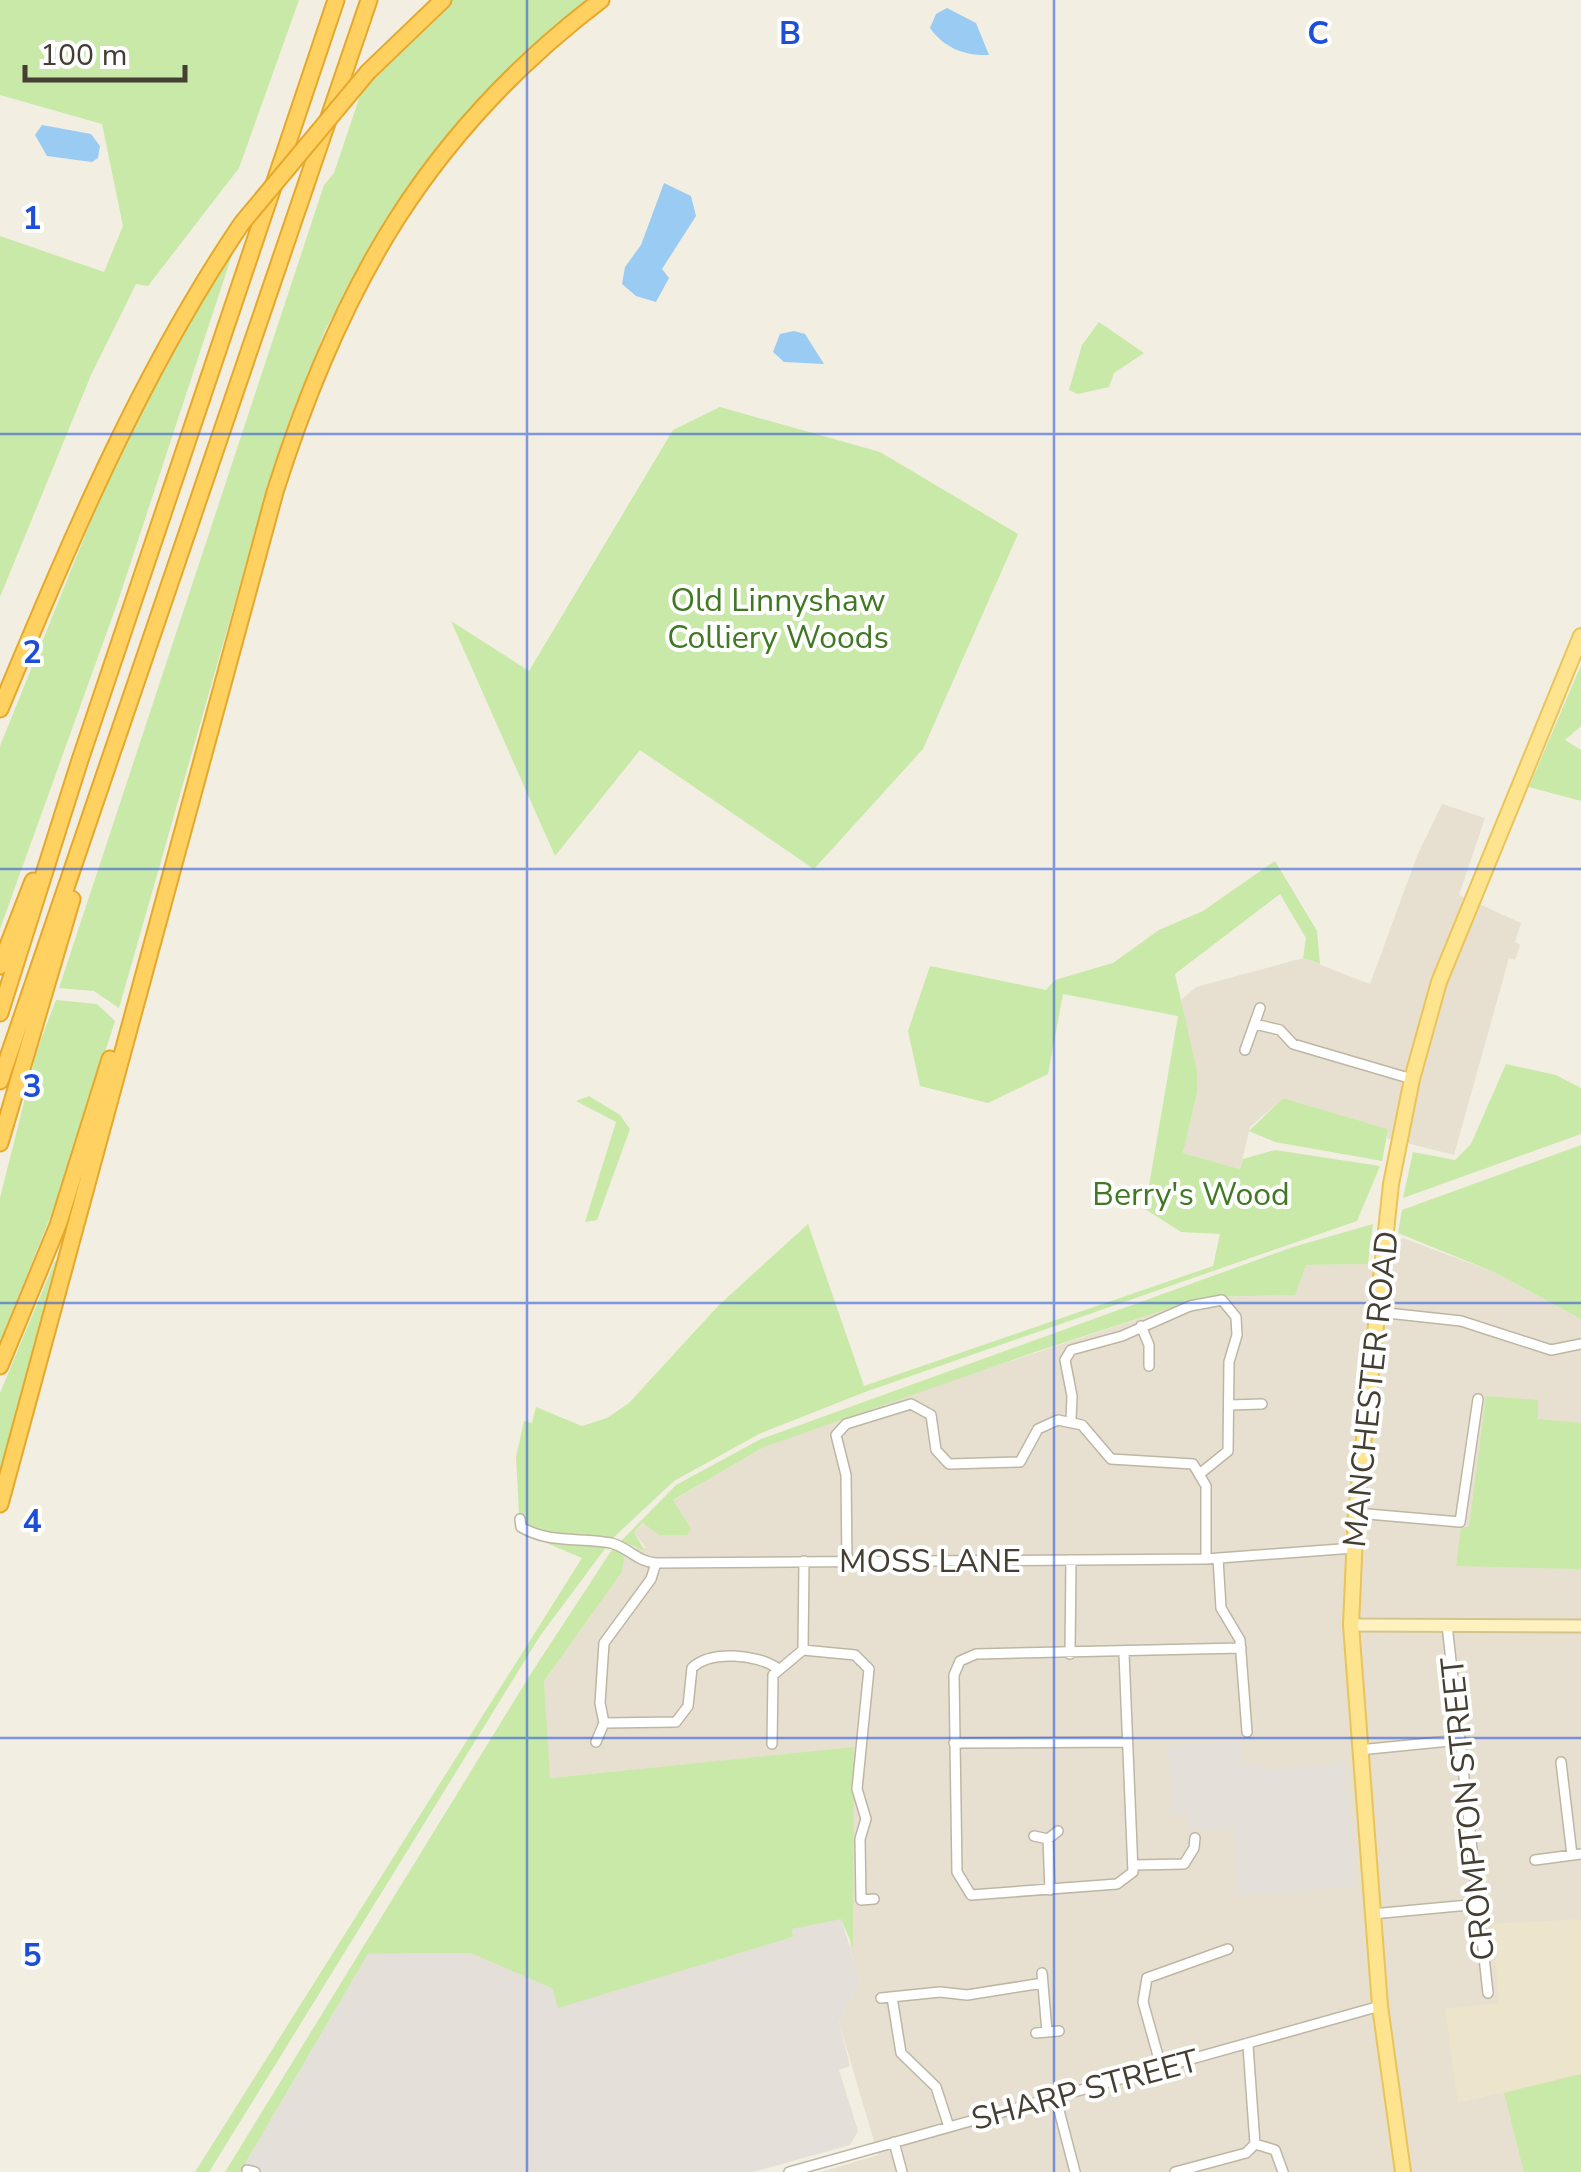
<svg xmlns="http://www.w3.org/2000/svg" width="1581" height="2172" font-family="'Nunito Sans',sans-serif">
	<rect width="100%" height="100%" fill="#f2eee2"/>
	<path fill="#e7e0d0" d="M 1442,804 L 1485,818 L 1459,895 L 1521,923 L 1515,942 L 1520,945 L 1515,960 L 1509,958 L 1454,1155 L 1387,1138 L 1388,1129 L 1283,1098 L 1250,1127 L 1240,1169 L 1183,1153 L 1197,1093 L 1181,1000 L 1196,987 L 1303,958 L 1370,984 L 1417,856 Z
		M 1403,1238 L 1496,1273 L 1581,1319 L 1581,2172 L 821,2172 L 878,2155 L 839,2022 L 860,1981 L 850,1947 L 854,1748 L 549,1778 L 544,1681 L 622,1572 L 625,1555 L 632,1548 L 646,1548 L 634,1532 L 672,1501 L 764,1447 L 871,1407 L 1205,1297 L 1294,1295 L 1306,1265 L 1368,1264 Z"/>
	<path fill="#e4dfd8" d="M 1240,1741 L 1242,1764 L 1262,1763 L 1267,1770 L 1338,1763 L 1345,1756 L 1356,1887 L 1238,1895 L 1233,1827 L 1190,1830 L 1187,1813 L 1174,1814 L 1167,1746 Z
		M 841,1918 L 860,1981 L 839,2022 L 850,2066 L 839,2070 L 858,2131 L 850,2145 L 753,2172 L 240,2172 L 368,1954 L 470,1953 L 553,1988 L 558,2007 L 793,1937 L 791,1929 Z"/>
	<path fill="#ece4cb" d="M 1581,1919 L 1581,2074 L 1458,2103 L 1445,2009 L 1499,2003 L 1492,1924 Z"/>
	<path fill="#c9e9a8" d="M 0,0 L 299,0 L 239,168 L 148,286 L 136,284 L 91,375 L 0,597 L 0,236 L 104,272 L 123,226 L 102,124 L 0,95 Z
		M 449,0 L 589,0 L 509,68 L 435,149 L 381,229 L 324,332 L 259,518 L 119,1008 L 94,991 L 59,988 L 324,185 L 334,173 L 362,90 Z
		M 234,249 L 117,604 L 0,929 L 0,746 L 118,454 L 195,305 Z
		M 1099,322 L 1144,353 L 1114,373 L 1109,387 L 1078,394 L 1069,390 L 1082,345 Z
		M 720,407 L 880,452 L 1018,534 L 923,749 L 814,869 L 640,750 L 555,856 L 451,621 L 529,671 L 673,430 Z
		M 1581,665 L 1581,726 L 1565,740 L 1581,750 L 1581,801 L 1529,787 Z
		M 1275,861 L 1317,931 L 1320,964 L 1303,958 L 1306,938 L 1280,894 L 1175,974 L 1197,1071 L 1197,1093 L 1183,1153 L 1240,1169 L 1243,1159 L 1275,1150 L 1380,1166 L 1357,1221 L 865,1392 L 759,1434 L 674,1481 L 613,1538 L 540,1636 L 209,2172 L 195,2172 L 582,1558 L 520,1532 L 516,1457 L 524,1421 L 532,1423 L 536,1407 L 582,1426 L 607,1418 L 629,1403 L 719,1305 L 808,1224 L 864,1386 L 1213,1266 L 1220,1234 L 1181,1232 L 1145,1209 L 1178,1016 L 1063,994 L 1048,1074 L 988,1103 L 920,1086 L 908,1031 L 930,966 L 1046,990 L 1055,980 L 1113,963 L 1159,930 L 1203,911 Z
		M 56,1000 L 97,1004 L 115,1021 L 61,1190 L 0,1342 L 0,1198 L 37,1050 Z
		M 1506,1064 L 1556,1075 L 1581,1088 L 1581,1134 L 1403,1198 L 1413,1152 L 1455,1160 L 1471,1144 Z
		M 589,1096 L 620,1115 L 630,1129 L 597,1220 L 585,1222 L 616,1122 L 576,1101 Z
		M 1283,1098 L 1388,1129 L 1382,1161 L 1275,1142 L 1249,1131 Z
		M 1581,1145 L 1581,1319 L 1496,1273 L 1398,1233 L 1402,1210 Z
		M 1373,1224 L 1368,1264 L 1306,1265 L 1295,1295 L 1205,1297 L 1035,1352 L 764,1447 L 673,1500 L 691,1529 L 687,1535 L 659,1535 L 643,1523 L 634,1532 L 645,1551 L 621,1541 L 676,1485 L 761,1439 L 1293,1247 Z
		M 55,1261 L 58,1261 L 0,1480 L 0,1393 Z
		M 1486,1396 L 1538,1400 L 1538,1419 L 1581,1423 L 1581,1569 L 1456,1566 L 1461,1527 L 1469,1527 Z
		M 613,1548 L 625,1555 L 622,1572 L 544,1681 L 550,1778 L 854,1747 L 853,1947 L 841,1919 L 792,1929 L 793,1937 L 558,2008 L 552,1988 L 470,1953 L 368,1954 L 240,2172 L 225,2172 L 530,1675 Z
		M 1581,2074 L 1581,2172 L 1524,2172 L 1504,2093 Z"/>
	<path fill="#9acbf3" d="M 947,8 L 976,23 L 989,55 C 965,56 944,48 930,28 L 936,14 Z
		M 42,125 L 91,134 L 100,146 L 98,158 L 92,162 L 47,156 L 35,135 Z
		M 664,183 L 691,196 L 696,216 L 662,269 L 669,278 L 656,302 L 636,296 L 622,284 L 625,267 L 641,245 Z
		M 794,331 L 805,334 L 824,364 L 784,362 L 773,352 L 780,334 Z"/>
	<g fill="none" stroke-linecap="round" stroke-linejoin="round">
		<g stroke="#beb6a5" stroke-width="12">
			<path id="street" d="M 1255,1024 L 1280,1030 L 1293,1044 L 1412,1079
				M 1245,1050 L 1260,1008
				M 1378,1312 L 1461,1321 L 1551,1350 L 1581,1344
				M 1141,1326 L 1149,1345 L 1149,1366
				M 1229,1405 L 1262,1404
				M 1071,1420 L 1072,1396 L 1065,1360 L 1071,1350 L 1122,1336 L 1190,1306 L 1222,1300 L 1236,1317 L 1237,1335 L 1229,1362 L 1228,1451 L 1202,1472
				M 1356,1513 L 1460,1522 L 1478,1399
				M 520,1519 L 521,1527 C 549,1544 581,1537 611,1543 C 628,1547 637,1562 656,1563 L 1206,1559 L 1354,1548
				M 1218,1558 L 1221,1608 L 1240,1640 L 1247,1732
				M 847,1561 L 846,1475 L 836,1435 L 846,1424 L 911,1404 L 931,1415 L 936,1450 L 949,1464 L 1020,1462 L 1038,1429 L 1058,1420 L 1082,1425 L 1111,1459 L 1193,1464 L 1206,1486 L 1206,1559
				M 1447,1625 L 1488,1993
				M 803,1650 L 855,1655 L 869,1669 L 857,1789 L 866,1819 L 860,1839 L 861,1900 L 874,1899
				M 1070,1654 L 1071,1560
				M 1124,1654 L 1133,1872 L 1117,1884 L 971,1895 L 957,1872 L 954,1675 L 960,1661 L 976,1654 L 1241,1648
				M 604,1723 L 676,1722 L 688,1706 L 692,1668 C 710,1650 757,1654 777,1668
				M 596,1742 L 604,1723 L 600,1703 L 604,1643 L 651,1579 L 656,1563
				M 954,1743 L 1127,1742
				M 772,1744 L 773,1675 L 803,1650 L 804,1561
				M 1359,1750 L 1460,1740
				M 1561,1762 L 1572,1855
				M 1034,1836 L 1048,1839 L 1058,1831
				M 1048,1839 L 1050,1890
				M 1535,1860 L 1581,1854
				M 1135,1865 L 1184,1864 L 1194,1848 L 1195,1838
				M 1372,1914 L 1480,1904
				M 1042,1973 L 1047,2032
				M 892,1997 L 901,2053 L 936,2087 L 949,2127
				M 881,1998 L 940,1992 L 967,1995 L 1043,1983
				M 1036,2033 L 1059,2031
				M 1162,2070 L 1143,2002 L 1147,1978 L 1228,1949
				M 1056,2099 L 1075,2172
				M 894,2142 L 902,2172
				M 1255,2144 L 1275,2150 L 1283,2172
				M 247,2170 L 255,2172
				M 789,2172 L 1380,2006
				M 1175,2172 L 1246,2153 L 1255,2144 L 1248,2046"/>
		</g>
		<g stroke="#d4c58f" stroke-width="15">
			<path id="secondary" d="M 1351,1625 L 1581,1626"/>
		</g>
		<g stroke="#e9c459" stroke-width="18">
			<path id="primary" d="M 1403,2172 L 1380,2006 L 1351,1625 L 1356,1513 L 1391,1184 L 1412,1079 L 1439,982 L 1581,636"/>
		</g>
		<g stroke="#e5a82a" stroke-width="19">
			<path id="highway" d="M 368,72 L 443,0
				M 0,709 C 71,540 139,375 242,223
				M 0,966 L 33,881
				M 0,1013 L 80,760 L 336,0
				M 0,1081 L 369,0
				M 0,1143 L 72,899
				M 0,1366 L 58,1225 L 110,1059
				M 0,1504 L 275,492 C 340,287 426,133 601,0"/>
		</g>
		<use href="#street" stroke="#fff" stroke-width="9"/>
		<use href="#secondary" stroke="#fff2c0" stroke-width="11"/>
		<use href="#primary" stroke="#ffe48f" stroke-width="14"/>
		<use href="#highway" stroke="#ffd161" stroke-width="15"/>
		<g stroke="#e5a82a" stroke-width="19" stroke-linecap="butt">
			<path id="highway-bridge" d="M 242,223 L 368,72"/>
		</g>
		<use href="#highway-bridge" stroke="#ffd161" stroke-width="15"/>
	</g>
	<path fill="none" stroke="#1d4ed8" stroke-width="2.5" stroke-opacity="0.55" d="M 527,0 L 527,2172M 1054,0 L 1054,2172M 0,434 L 1581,434M 0,869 L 1581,869M 0,1303 L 1581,1303M 0,1738 L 1581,1738"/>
	<g text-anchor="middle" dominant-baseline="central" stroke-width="8" stroke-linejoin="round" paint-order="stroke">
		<g font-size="32" fill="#407824" stroke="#fff">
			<text x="778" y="600">Old Linnyshaw<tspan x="778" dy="37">Colliery Woods</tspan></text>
			<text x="1191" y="1194">Berry's Wood</text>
		</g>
		<g font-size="32" fill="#443e33" stroke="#fff">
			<text transform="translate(1371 1389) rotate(-84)">MANCHESTER ROAD</text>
			<text x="930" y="1561">MOSS LANE</text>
			<text transform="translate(1468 1809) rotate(-96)">CROMPTON STREET</text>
			<text transform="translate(1085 2090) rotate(-15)">SHARP STREET</text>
		</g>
	</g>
	<g font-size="32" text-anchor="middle" font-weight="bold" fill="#1d4ed8" stroke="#fff" stroke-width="8" stroke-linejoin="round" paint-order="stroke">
		<text x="790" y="44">B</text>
		<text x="1318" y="44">C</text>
		<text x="32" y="229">1</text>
		<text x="32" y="663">2</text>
		<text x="32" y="1097">3</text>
		<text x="32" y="1532">4</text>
		<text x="32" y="1966">5</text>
	</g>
	<path d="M25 65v15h160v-15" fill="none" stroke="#443e33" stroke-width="5"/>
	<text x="40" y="65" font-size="30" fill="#443e33" stroke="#ffffff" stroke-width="8" paint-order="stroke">100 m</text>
</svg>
